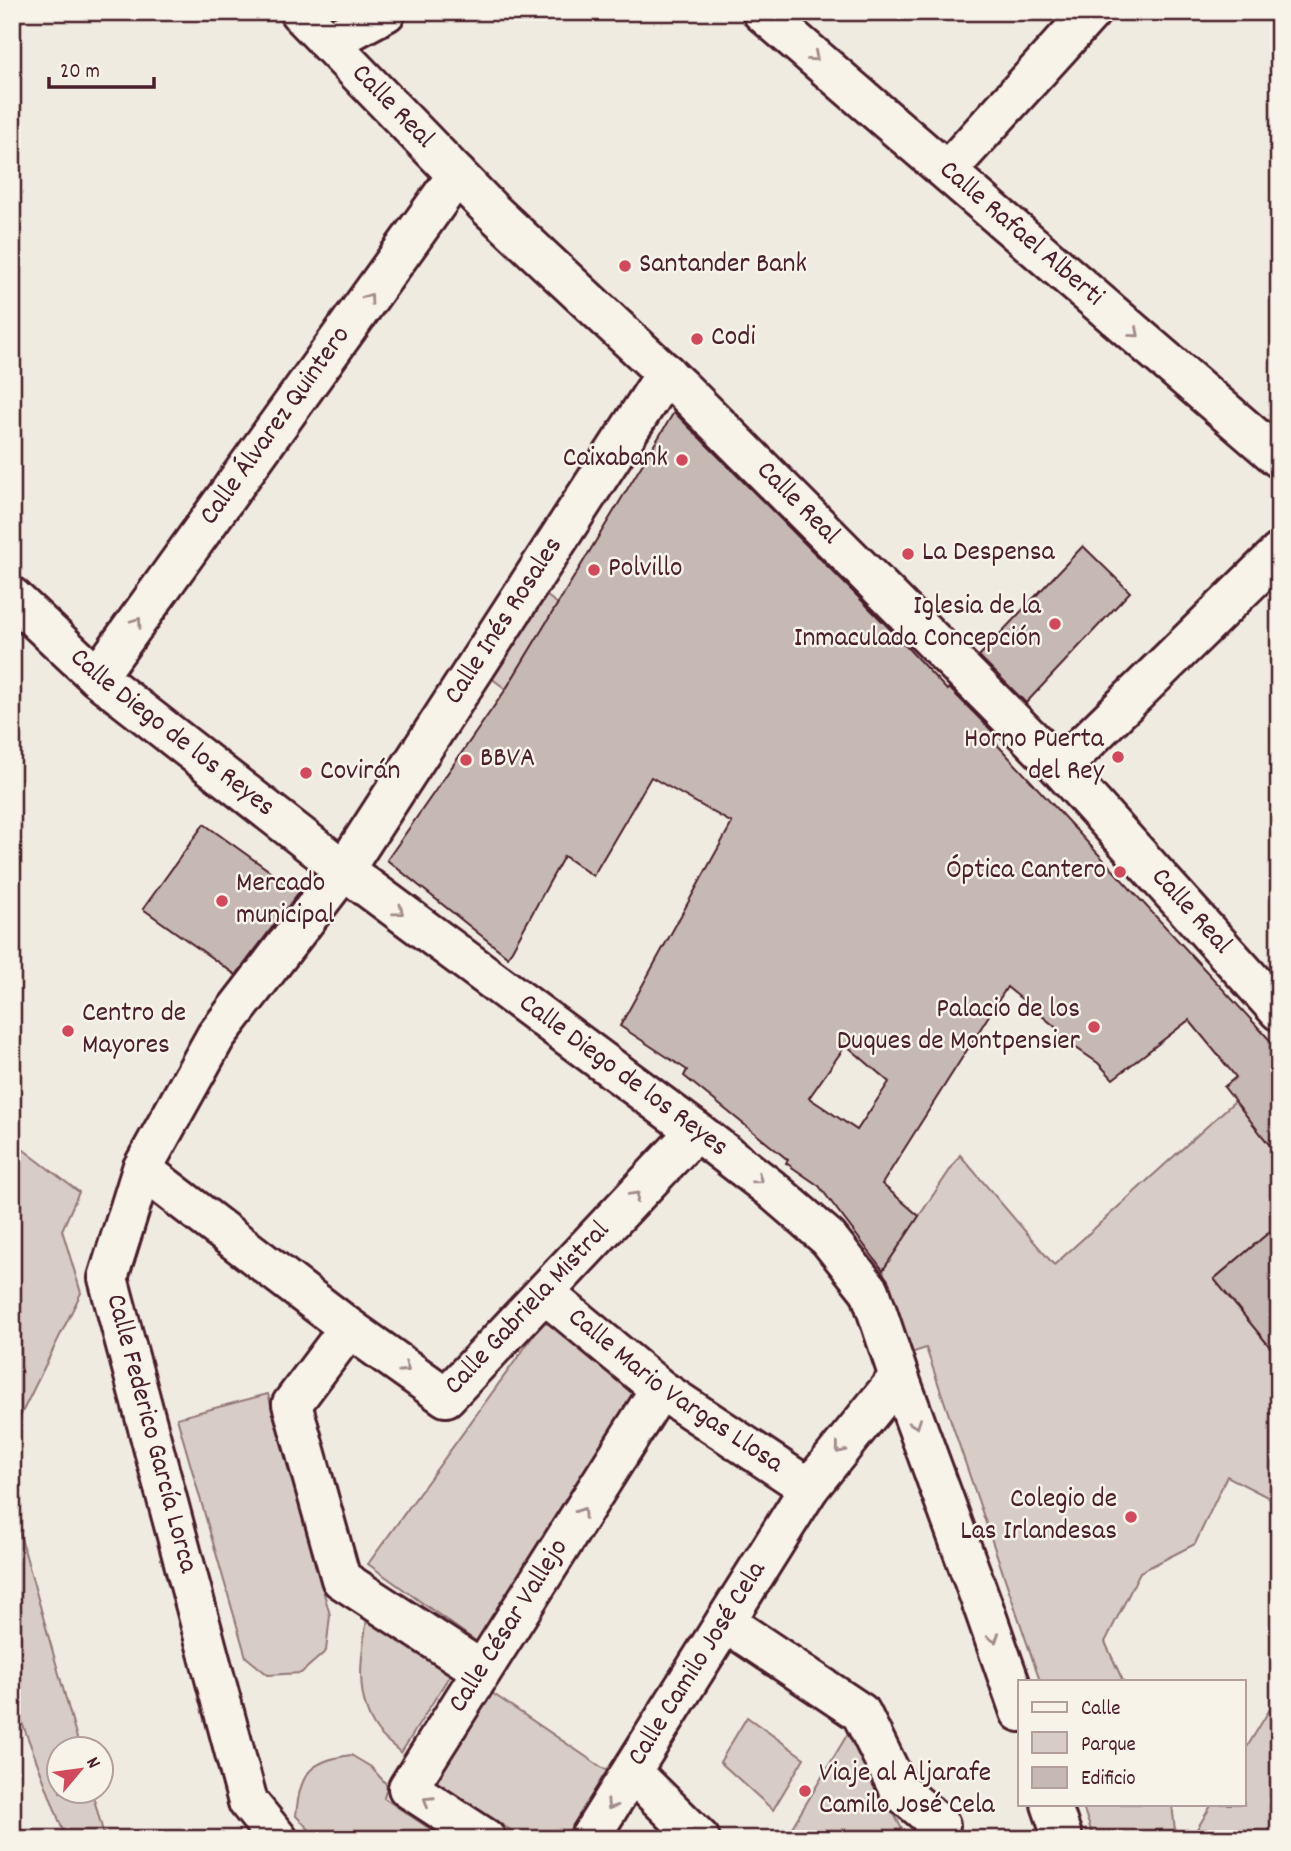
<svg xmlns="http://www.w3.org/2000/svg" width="1291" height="1851" font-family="Dekko,sans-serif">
	<rect width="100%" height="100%" fill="#f0ebe0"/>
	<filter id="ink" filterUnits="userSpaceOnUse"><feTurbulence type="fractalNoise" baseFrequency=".0143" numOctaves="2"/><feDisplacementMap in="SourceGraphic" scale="14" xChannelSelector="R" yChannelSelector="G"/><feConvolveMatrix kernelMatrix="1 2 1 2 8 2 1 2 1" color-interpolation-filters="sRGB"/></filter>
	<g filter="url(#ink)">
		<path fill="#d8cdc6" stroke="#917678" stroke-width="2" d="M 521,577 L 558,604 L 506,689 L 468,661 Z
			M 1235,1101 L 1279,1157 L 1279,1224 L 1214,1279 L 1279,1358 L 1279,1503 L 1227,1476 L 1195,1544 L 1140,1572 L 1105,1642 L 1123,1681 L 1040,1681 L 926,1348 L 911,1353 L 883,1270 L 960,1155 L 1054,1265 Z
			M 12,1141 L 79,1192 L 62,1230 L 81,1293 L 12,1433 Z
			M 547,1317 L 637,1395 L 477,1642 L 368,1564 Z
			M 268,1394 L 330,1615 L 326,1651 L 301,1673 L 268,1675 L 246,1657 L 177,1418 Z
			M 12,1506 L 80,1749 L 60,1750 L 60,1792 L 92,1792 L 105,1839 L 66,1839 L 12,1696 Z
			M 367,1619 L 453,1670 L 401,1753 C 394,1746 383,1739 377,1730 C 354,1698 361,1655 367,1619 Z
			M 492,1693 L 610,1773 L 569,1839 L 525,1839 L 434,1783 Z
			M 1279,1694 L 1279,1839 L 1191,1839 L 1212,1804 L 1244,1804 L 1244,1752 Z
			M 747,1717 L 804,1758 L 773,1810 L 720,1762 Z
			M 850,1730 L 904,1833 L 900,1839 L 785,1839 Z
			M 351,1755 L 371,1767 L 387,1785 L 384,1798 L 445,1839 L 318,1839 L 296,1816 C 300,1774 308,1761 351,1755 Z
			M 1082,1804 L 1172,1804 L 1176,1839 L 1094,1839 Z"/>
		<path fill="#c6b8b3" stroke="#4a1f2b" stroke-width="2" fill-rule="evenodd" d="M 674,412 L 888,627 L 947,690 L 949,688 L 996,735 L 992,739 L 1279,1050 L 1279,1157 L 1224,1087 L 1236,1077 L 1189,1020 L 1113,1079 L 1098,1063 L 1056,1034 L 1059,1030 L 1007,987 L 882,1184 L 919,1216 L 883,1270 L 819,1186 L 786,1163 L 788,1160 L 684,1076 L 687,1070 L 620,1026 L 732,823 L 651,777 L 593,876 L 564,856 L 508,957 L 387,860 L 506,689 ZM 846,1045 L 889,1082 L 857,1130 L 809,1098 Z
			M 1083,546 L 1130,592 L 1026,703 L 979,656 Z
			M 204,824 L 299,892 L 236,975 L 143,909 Z
			M 1279,1224 L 1279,1358 L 1214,1279 Z"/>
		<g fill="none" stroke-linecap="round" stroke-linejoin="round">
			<g stroke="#4a1f2b" stroke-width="44">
				<g id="minor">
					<path id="s1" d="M 762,12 L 1279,458"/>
					<path d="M 328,43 L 386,12"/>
					<path d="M 947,171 L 1091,12"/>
					<path id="s2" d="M 12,597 L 97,677 L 344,870 L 696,1131 L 770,1188 L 828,1238 L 870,1291 L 899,1377 L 984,1609 L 1020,1712"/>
					<path id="s3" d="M 97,677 L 457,175"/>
					<path d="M 1060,768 L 1279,553"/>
					<path id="s4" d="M 143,1170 L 349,1328 L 446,1397 L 696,1131"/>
					<path id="s5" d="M 544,1293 L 660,1389 L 809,1488"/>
					<path d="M 349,1328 L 292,1404 L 341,1579 L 481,1670"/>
					<path d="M 725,1622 L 861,1713 L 899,1790 L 940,1825 L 931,1839"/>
					<path d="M 632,1772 L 700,1839"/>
					<path d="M 1051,1804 L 1063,1839"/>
					<path id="s6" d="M 278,1839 L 248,1802 L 108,1278 L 142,1169 L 216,1036 L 344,870 L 666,373"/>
					<path id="s7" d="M 486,1839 L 408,1788 L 660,1389"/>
					<path id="s8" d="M 589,1839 L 809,1488 L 899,1377"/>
				</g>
			</g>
			<g stroke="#4a1f2b" stroke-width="44">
				<g id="major">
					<path id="s9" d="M 299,12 L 490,209 L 680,387 L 1060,768 L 1279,1011"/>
				</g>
			</g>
			<use href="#minor" stroke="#f7f3e8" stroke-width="38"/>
			<use href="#major" stroke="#f7f3e8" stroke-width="38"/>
		</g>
		<defs><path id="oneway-chevron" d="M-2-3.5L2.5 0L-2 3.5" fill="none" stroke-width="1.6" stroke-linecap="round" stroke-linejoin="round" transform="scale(1.75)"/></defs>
		<g stroke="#a0898a">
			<use href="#oneway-chevron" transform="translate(814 57) rotate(41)"/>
			<use href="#oneway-chevron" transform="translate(369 298) rotate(-54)"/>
			<use href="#oneway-chevron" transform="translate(1135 333) rotate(41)"/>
			<use href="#oneway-chevron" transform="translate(137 622) rotate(-54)"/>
			<use href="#oneway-chevron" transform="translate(399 911) rotate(37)"/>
			<use href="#oneway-chevron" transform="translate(758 1179) rotate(37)"/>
			<use href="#oneway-chevron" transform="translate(635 1196) rotate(-47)"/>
			<use href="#oneway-chevron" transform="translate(405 1368) rotate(35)"/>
			<use href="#oneway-chevron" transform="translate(916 1424) rotate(70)"/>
			<use href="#oneway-chevron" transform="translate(840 1449) rotate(129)"/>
			<use href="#oneway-chevron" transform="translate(582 1512) rotate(-57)"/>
			<use href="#oneway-chevron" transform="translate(994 1638) rotate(71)"/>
			<use href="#oneway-chevron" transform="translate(428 1801) rotate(-147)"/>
			<use href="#oneway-chevron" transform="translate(611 1805) rotate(123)"/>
		</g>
	</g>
	<g fill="#d1495b" stroke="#f7f3e8" stroke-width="2.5">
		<circle cx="625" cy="266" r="7"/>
		<circle cx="697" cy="339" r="7"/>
		<circle cx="682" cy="460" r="7"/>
		<circle cx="908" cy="554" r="7"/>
		<circle cx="594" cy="570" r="7"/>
		<circle cx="1055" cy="624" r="7"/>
		<circle cx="1118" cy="757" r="7"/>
		<circle cx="466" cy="760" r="7"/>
		<circle cx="306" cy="773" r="7"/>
		<circle cx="1120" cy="872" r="7"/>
		<circle cx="222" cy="901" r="7"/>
		<circle cx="1094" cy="1027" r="7"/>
		<circle cx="68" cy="1031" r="7"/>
		<circle cx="1131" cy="1517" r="7"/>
		<circle cx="805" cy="1791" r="7"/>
	</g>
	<g text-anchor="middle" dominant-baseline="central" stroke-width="5" stroke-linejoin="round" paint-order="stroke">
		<g font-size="28" fill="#4a1f2b" stroke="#f7f3e8">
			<text stroke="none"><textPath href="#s9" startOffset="133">Calle Real</textPath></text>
			<text stroke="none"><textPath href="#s1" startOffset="341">Calle Rafael Alberti</textPath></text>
			<text stroke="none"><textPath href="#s3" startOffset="308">Calle Álvarez Quintero</textPath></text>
			<text stroke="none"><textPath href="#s9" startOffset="700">Calle Real</textPath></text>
			<text stroke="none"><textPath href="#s6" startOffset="1362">Calle Inés Rosales</textPath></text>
			<text stroke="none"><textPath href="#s2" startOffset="210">Calle Diego de los Reyes</textPath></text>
			<text stroke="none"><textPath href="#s9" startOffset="1267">Calle Real</textPath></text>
			<text stroke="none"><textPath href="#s2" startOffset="777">Calle Diego de los Reyes</textPath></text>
			<text stroke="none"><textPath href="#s4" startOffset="499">Calle Gabriela Mistral</textPath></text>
			<text stroke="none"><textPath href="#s5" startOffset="164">Calle Mario Vargas Llosa</textPath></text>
			<text transform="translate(150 1434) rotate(75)">Calle Federico García Lorca</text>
			<text stroke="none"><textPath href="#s7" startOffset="284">Calle César Vallejo</textPath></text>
			<text stroke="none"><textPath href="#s8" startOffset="206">Calle Camilo José Cela</textPath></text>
		</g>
		<g font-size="28" fill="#4a1f2b" stroke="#f7f3e8" text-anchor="start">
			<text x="639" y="266">Santander Bank</text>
			<text x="711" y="339">Codi</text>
			<text x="668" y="460" text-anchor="end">Caixabank</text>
			<text x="922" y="554">La Despensa</text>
			<text x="608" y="570">Polvillo</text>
			<text x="1041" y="608" text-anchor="end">Iglesia de la<tspan x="1041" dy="32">Inmaculada Concepción</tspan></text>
			<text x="1104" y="741" text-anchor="end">Horno Puerta<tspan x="1104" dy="32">del Rey</tspan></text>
			<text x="480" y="760">BBVA</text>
			<text x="320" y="773">Covirán</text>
			<text x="1106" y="872" text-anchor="end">Óptica Cantero</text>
			<text x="236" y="885">Mercado<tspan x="236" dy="32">municipal</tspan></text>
			<text x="1080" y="1011" text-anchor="end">Palacio de los<tspan x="1080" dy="32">Duques de Montpensier</tspan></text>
			<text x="82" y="1015">Centro de<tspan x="82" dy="32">Mayores</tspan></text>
			<text x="1117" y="1501" text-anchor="end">Colegio de<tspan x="1117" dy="32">Las Irlandesas</tspan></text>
			<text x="819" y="1775">Viaje al Aljarafe<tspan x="819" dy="32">Camilo José Cela</tspan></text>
		</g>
	</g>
	<rect width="1291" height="1851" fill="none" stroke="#f7f3e8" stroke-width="42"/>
	<rect x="21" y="21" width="1249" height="1809" fill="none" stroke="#4a1f2b" stroke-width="2.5" filter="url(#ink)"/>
	<rect x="1018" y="1680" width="228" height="126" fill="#f7f3e8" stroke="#b29e9c" stroke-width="2"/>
	<rect x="1032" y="1702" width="35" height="10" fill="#f7f3e8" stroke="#b29e9c" stroke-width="2"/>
	<text x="1081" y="1714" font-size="21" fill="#4a1f2b">Calle</text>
	<rect x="1032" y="1732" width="35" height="21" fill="#d8cdc6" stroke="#b29e9c" stroke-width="2"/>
	<text x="1081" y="1750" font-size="21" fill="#4a1f2b">Parque</text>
	<rect x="1032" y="1767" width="35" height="21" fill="#c6b8b3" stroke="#b29e9c" stroke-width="2"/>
	<text x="1081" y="1784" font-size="21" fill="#4a1f2b">Edificio</text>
	<g transform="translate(80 1770) rotate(61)"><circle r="33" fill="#f7f3e8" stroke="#b29e9c" stroke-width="2"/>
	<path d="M0-5L12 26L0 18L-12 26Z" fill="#d1495b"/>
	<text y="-10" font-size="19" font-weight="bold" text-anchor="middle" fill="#4a1f2b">N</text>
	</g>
	<path d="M49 77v10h105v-10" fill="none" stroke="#4a1f2b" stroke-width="3.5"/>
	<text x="60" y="77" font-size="21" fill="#4a1f2b" stroke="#f7f3e8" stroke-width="5" paint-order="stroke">20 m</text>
</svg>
